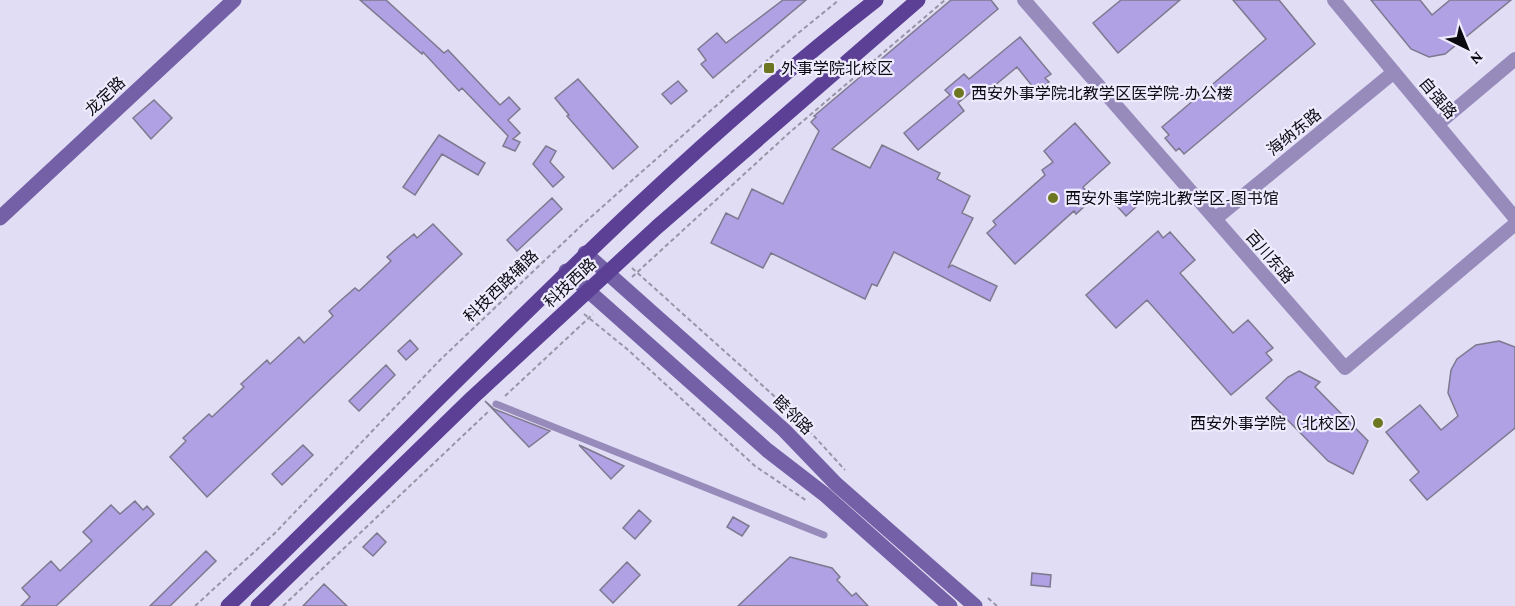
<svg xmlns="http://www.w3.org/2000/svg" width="1515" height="606" font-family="'Crimson Pro','Noto Sans SC',serif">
	<rect width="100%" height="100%" fill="#e1ddf4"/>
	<path fill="#b0a0e4" stroke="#7d798e" stroke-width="1.5" d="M 360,0 L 386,0 L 444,53 L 448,50 L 500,105 L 509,97 L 520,109 L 508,120 L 520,133 L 513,139 L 520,142 L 515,151 L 503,146 L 508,136 L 462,88 L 459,91 L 423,52 L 422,54 Z
		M 783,0 L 806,0 L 713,78 L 701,64 L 706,60 L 698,49 L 717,33 L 726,43 Z
		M 951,0 L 991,0 L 998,9 L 832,149 L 870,168 L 882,145 L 940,173 L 937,179 L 970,196 L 962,213 L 973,218 L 948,268 L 952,265 L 997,286 L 990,301 L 894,252 L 877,286 L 872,284 L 865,299 L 771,253 L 763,268 L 711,243 L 726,213 L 738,219 L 752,189 L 783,204 L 819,131 L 811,122 L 816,117 L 814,116 Z
		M 1121,0 L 1180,0 L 1118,53 L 1093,23 Z
		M 1233,0 L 1279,0 L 1315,44 L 1184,154 L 1179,148 L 1176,151 L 1165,138 L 1169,135 L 1162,127 L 1266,39 Z
		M 1371,0 L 1420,0 L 1432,15 L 1450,0 L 1511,0 L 1445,54 L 1429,57 L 1411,49 Z
		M 1020,37 L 1051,74 L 1045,78 L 1049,82 L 1037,92 L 1017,67 L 982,96 L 976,88 L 958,103 L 964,111 L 918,150 L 904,133 L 950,95 L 945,90 L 964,74 L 969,79 Z
		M 578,79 L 638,147 L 613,169 L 567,116 L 569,115 L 555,98 Z
		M 678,81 L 687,91 L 671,104 L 662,94 Z
		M 154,100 L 172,118 L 151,139 L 133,118 Z
		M 1075,123 L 1110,163 L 1083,187 L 1087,192 L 1086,205 L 1076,214 L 1074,211 L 1015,264 L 987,233 L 996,225 L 993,221 L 1045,175 L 1042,170 L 1053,162 L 1044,151 Z
		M 439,135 L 485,163 L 478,175 L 442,154 L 415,195 L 403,187 Z
		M 546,146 L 556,151 L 550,162 L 564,177 L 553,187 L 533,164 Z
		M 1127,195 L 1137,206 L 1126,216 L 1116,205 Z
		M 552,198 L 562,209 L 517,251 L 507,240 Z
		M 433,224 L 462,254 L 207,497 L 170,457 L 186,441 L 183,438 L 209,414 L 212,417 L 244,387 L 241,384 L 267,360 L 270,364 L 299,337 L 304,343 L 333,316 L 329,311 L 340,301 L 355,288 L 359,291 L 391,261 L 387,257 L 398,247 L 414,234 L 417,238 Z
		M 1158,231 L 1163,238 L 1170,232 L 1195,260 L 1180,273 L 1233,333 L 1248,320 L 1273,348 L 1266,353 L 1272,360 L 1231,395 L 1147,300 L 1116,328 L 1086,295 Z
		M 410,340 L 418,349 L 406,360 L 398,351 Z
		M 1499,341 L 1515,347 L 1515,428 L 1427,500 L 1410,480 L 1419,472 L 1386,432 L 1420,405 L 1441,430 L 1458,416 L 1448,393 L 1451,370 L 1457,359 L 1476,345 Z
		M 386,365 L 395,375 L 359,411 L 349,401 Z
		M 1299,371 L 1320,382 L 1315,387 L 1368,441 L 1353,474 L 1328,461 L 1266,398 L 1288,377 Z
		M 485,401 L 494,409 L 550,431 L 529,447 Z
		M 303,445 L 313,455 L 282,485 L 272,474 Z
		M 579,445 L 624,466 L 611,479 Z
		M 135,501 L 143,510 L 147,506 L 154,514 L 56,606 L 21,606 L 30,597 L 22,588 L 51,561 L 60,571 L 92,541 L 83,532 L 111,505 L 120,514 Z
		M 639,510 L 651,521 L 635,539 L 623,528 Z
		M 733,517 L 749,526 L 742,536 L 727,527 Z
		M 377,533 L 386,542 L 373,556 L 363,547 Z
		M 206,551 L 216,561 L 170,606 L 150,606 Z
		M 790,557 L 832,568 L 840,577 L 837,580 L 852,596 L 856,593 L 868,606 L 738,606 Z
		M 627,562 L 640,575 L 613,603 L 600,590 Z
		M 1032,573 L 1051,575 L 1050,587 L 1031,585 Z
		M 324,584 L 347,606 L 303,606 Z"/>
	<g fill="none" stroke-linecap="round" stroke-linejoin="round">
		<path stroke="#9895a7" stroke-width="2" stroke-dasharray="4.5 3" stroke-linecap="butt" d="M 632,268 L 792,412 L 845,470
			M 632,277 L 789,133 L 945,0
			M 584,314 L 627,349 L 755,466 L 807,501
			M 505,396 L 593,314
			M 988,598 L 997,606
			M 195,606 L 275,533 L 440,360 L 583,224 L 797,34 L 839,0
			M 283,606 L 490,410"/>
		<path stroke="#968bbb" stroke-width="7" d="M 496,404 L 824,535"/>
		<path stroke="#968bbb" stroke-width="14" d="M 1024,0 L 1345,368 L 1515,224
			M 1334,0 L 1515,218
			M 1438,124 L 1515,59
			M 1215,219 L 1394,72"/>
		<path stroke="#7360a6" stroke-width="15" d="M 0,218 L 234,0
			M 585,253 L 784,430 L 836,484 L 975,606
			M 566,271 L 767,450 L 824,494 L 950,606"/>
		<path stroke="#5b4095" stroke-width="15" d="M 228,606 C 442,401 642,182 876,0
			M 258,606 L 472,398 L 657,227 L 918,0"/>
	</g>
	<g fill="#6d7620" stroke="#eeebfe" stroke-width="2">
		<rect x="763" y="62" width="12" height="12" rx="3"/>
		<circle cx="959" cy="93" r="6"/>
		<circle cx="1053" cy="198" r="6"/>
		<circle cx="1378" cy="423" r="6"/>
	</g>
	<g text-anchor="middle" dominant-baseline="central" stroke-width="4.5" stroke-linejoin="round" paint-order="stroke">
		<g font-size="16" fill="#0c0a11" stroke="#eeebfe" text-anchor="start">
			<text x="781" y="68">外事学院北校区</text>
			<text x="971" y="93">西安外事学院北教学区医学院-办公楼</text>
			<text x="1065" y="198">西安外事学院北教学区-图书馆</text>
			<text x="1366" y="423" text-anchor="end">西安外事学院（北校区）</text>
		</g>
		<g font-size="16" fill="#0c0a11" stroke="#eeebfe">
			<text transform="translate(105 96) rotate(-43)">龙定路</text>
			<text transform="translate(1438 98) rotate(50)">自强路</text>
			<text transform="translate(1294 132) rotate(-39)">海纳东路</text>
			<text transform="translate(1270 257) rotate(49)">百川东路</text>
			<text transform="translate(570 283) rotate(-43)">科技西路</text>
			<text transform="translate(501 286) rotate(-44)">科技西路辅路</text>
			<text transform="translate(793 415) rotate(44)">睦邻路</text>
		</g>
	</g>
	<g transform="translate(1467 48) rotate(137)" stroke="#eeebfe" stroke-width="4.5" paint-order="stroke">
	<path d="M0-4.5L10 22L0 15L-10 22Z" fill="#0c0a11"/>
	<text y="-9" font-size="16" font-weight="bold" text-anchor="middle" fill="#0c0a11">N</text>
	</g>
</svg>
